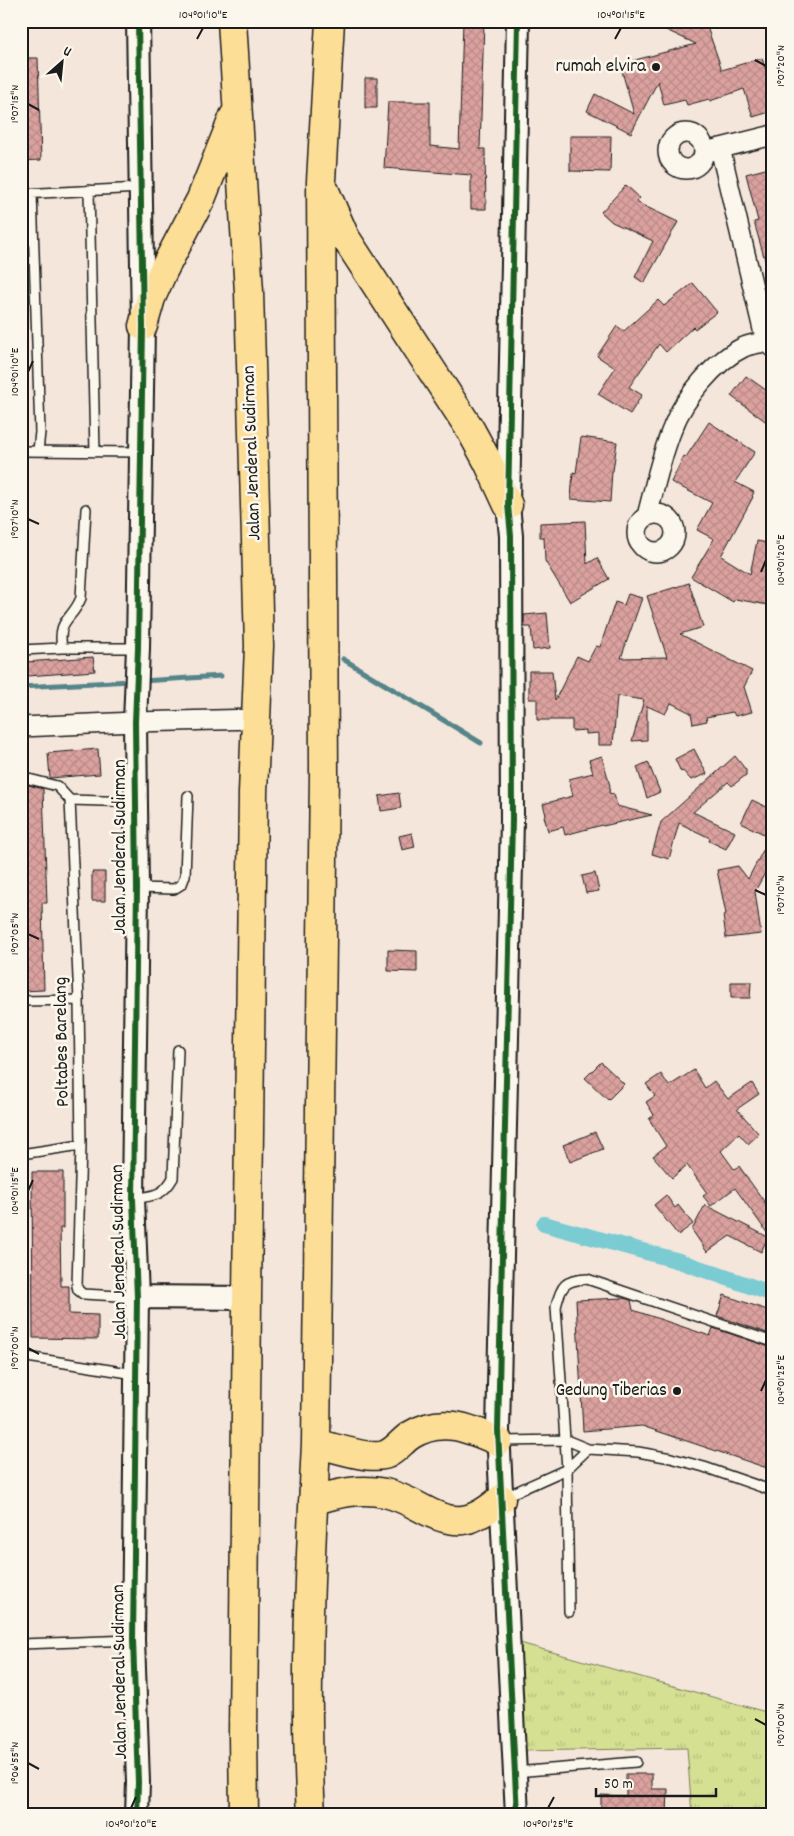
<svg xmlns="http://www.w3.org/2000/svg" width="794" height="1836" font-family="Dekko,sans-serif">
	<defs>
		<pattern id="park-tufts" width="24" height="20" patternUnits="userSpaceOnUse" patternTransform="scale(1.25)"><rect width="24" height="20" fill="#d5e093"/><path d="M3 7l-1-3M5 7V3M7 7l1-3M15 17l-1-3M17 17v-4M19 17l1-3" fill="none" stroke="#b6c07e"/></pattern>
		<pattern id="building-cross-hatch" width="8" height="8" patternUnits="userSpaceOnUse" patternTransform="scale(1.25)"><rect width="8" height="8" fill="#dba19e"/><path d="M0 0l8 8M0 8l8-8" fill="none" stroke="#bb8a88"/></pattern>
	</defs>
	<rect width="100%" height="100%" fill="#f5e6dc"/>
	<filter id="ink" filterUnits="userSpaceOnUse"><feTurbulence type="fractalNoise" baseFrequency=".02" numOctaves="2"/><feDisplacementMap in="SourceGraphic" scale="10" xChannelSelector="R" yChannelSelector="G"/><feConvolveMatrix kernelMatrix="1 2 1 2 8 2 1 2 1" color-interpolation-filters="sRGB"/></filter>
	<g filter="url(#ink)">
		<path fill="url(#park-tufts)" stroke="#787e58" d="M 520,1643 L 773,1714 L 773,1815 L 692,1815 L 687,1748 L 521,1751 Z"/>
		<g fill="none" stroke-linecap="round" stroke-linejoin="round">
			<path stroke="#548589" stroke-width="5" d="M 343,659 L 481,743
				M 142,681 L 221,676
				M 21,687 L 131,681"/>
			<path stroke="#7acbd2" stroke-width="16" d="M 544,1224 L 679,1261 L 773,1294"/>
		</g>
		<path fill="url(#building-cross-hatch)" stroke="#1c1c1c" d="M 463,21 L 484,21 L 480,149 L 485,149 L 486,209 L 471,209 L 471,175 L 384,168 L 388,102 L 430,102 L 430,146 L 459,149 Z
			M 647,21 L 705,21 L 722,70 L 762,58 L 773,93 L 773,111 L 753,117 L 744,89 L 710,101 L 709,99 L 687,105 L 685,100 L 664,105 L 658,81 L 631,133 L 587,111 L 595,94 L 634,114 L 620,64 L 696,44 Z
			M 21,58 L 38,58 L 41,160 L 21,161 Z
			M 365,78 L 377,78 L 377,108 L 365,108 Z
			M 570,136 L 611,136 L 610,172 L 570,171 Z
			M 773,167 L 773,274 L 769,274 L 754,222 L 758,221 L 746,174 Z
			M 626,185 L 640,198 L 636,202 L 678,222 L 644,283 L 635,277 L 653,241 L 612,222 L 601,212 Z
			M 693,283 L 717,312 L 695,329 L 693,327 L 666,352 L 659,344 L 629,387 L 642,395 L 630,414 L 598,394 L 615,368 L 597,356 L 617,326 L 624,331 L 658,300 L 664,306 Z
			M 746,376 L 773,395 L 773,415 L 768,423 L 731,396 Z
			M 709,422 L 755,452 L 735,482 L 754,492 L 752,496 L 753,497 L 721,556 L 750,574 L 757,541 L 773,544 L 773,580 L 768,605 L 735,599 L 733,602 L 691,577 L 714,539 L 697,530 L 712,503 L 671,482 L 684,456 L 686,457 Z
			M 581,437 L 617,442 L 613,471 L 612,471 L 610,502 L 571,499 L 573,472 L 576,473 Z
			M 585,521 L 587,564 L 597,558 L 609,579 L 570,602 L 545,561 L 544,537 L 540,537 L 540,523 Z
			M 689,583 L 703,627 L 680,634 L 752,671 L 744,687 L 752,712 L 735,716 L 733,712 L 706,717 L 707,721 L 693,724 L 691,713 L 671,703 L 665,714 L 647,706 L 647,740 L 632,741 L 644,700 L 617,696 L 613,745 L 599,745 L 599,733 L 586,734 L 586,730 L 572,731 L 572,720 L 537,720 L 537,699 L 529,699 L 529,671 L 552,671 L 555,700 L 577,656 L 588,661 L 596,646 L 600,647 L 615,602 L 624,605 L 628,594 L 642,598 L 621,658 L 667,657 L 647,596 Z
			M 547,613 L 550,648 L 533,650 L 531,627 L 524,627 L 524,615 Z
			M 93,657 L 95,671 L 27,676 L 26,662 Z
			M 98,749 L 100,774 L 50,778 L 48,753 Z
			M 694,749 L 707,774 L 691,780 L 683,771 L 681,772 L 675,759 Z
			M 602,756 L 610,786 L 609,793 L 614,794 L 617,806 L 652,815 L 603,826 L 602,825 L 565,835 L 563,827 L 548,831 L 544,816 L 546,815 L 543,804 L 573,796 L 569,779 L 593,773 L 589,760 Z
			M 735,756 L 746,770 L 746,775 L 732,786 L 728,782 L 693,812 L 735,832 L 726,849 L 709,841 L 710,838 L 679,823 L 669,859 L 652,854 L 661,822 Z
			M 648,762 L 660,792 L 647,798 L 637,767 Z
			M 25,784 L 43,789 L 47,903 L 42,903 L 44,990 L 21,991 L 21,785 Z
			M 399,793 L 401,808 L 381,811 L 379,796 Z
			M 752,800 L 773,810 L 773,868 L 769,866 L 755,891 L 761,934 L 726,938 L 723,915 L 726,914 L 717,870 L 738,866 L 748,879 L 770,837 L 741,823 Z
			M 412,833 L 415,847 L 402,850 L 399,836 Z
			M 92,872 L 105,872 L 105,901 L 92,901 Z
			M 595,873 L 599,891 L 586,893 L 582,876 Z
			M 388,950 L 417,951 L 417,972 L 388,971 Z
			M 731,982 L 751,982 L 750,998 L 731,998 Z
			M 601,1062 L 624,1084 L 608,1100 L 585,1078 Z
			M 694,1070 L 705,1088 L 714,1081 L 728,1099 L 752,1083 L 759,1094 L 737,1109 L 759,1134 L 748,1144 L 739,1134 L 721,1151 L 734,1169 L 739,1166 L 773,1214 L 773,1241 L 735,1188 L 711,1206 L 703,1196 L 707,1193 L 687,1165 L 672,1178 L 653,1156 L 666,1146 L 649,1119 L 654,1115 L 646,1102 L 655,1096 L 646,1084 L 661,1074 L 669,1086 Z
			M 595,1132 L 603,1149 L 570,1162 L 563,1145 Z
			M 32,1172 L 63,1172 L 63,1228 L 60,1228 L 61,1286 L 69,1286 L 69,1314 L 98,1315 L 98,1339 L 33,1338 Z
			M 666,1195 L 675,1208 L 678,1205 L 693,1224 L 678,1235 L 654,1205 Z
			M 705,1205 L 768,1237 L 761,1252 L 730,1236 L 707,1252 L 692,1230 Z
			M 724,1295 L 773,1312 L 773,1335 L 717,1316 Z
			M 623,1298 L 631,1300 L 633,1310 L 710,1336 L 713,1328 L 773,1348 L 773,1470 L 642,1426 L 583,1431 L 576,1300 Z
			M 626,1774 L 652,1774 L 652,1789 L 668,1789 L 667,1815 L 601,1815 L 601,1795 L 626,1796 Z"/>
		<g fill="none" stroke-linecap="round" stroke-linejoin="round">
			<g stroke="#1c1c1c" stroke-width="12">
				<path id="service" d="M 89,190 L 95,452
					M 32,193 L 40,432 L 38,451
					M 21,194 L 141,188
					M 21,451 L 141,452
					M 62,648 C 57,618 72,621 81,598 L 86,509
					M 21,650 L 62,648 L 138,648
					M 21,777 L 57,786 L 70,800
					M 136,802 L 70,800 L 79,1000 L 81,1145 L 77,1286 L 78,1290 L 83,1294 L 137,1297
					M 137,888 L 174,889 L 182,884 L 185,876 L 188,796
					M 21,1001 L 79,1000
					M 21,1154 L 81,1145
					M 134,1199 C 154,1195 162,1197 173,1178 L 178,1050
					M 21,1356 L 135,1374
					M 501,1441 L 566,1440 L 588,1449 L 638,1452 L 671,1458 L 704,1467 L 773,1491
					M 502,1498 L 567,1469 L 588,1449
					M 569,1612 L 567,1469 L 556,1307 C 561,1285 565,1280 587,1279 L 773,1342
					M 21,1644 L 133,1640
					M 515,1772 L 636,1762"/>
			</g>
			<g stroke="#1c1c1c" stroke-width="22">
				<path id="minor" d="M668 151a18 18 0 1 1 36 0a18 18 0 1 1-36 0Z
					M 720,148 L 766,342 L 773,348
					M 709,151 L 773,135
					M637 533a19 19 0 1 1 38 0a19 19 0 1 1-38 0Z
					M 647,516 C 655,486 661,455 673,427 C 684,398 716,360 744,347 C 751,344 759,343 766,342
					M 21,727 L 135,722 L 256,719"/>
			</g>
			<g stroke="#1c1c1c" stroke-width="26">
				<path id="tertiary" d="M 137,1297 L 247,1298
					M 137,1815 L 138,1782 L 133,1640 L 137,1297 L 133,1199 L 137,888 L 135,722 L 138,648 L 143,326 L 138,21
					M 517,1815 L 498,1430 L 512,820 L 511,536 L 508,505 L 518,21"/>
			</g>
			<g stroke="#1c1c1c" stroke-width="31">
				<path id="trunk" d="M 232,21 L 249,292 L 259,646 L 253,793 L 247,1298 L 243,1735 L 244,1815
					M 325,191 L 345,237 L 470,429 L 488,462 L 508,505
					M 143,326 L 151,298 L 163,271 L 201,199 L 234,116
					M 316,1443 C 331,1447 373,1461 387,1454 C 396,1450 403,1440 411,1435 C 442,1416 468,1428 498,1441
					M 313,1501 C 337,1493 360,1488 385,1493 C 398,1496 410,1502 421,1508 C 455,1527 472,1524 501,1499
					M 311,1815 C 304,1691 310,1566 316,1443 L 324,773 L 321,181 L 330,21"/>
			</g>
			<use href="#service" stroke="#fbf7ec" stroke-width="9"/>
			<use href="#minor" stroke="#fbf7ec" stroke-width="19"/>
			<use href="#tertiary" stroke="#fbf7ec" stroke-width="22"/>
			<use href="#trunk" stroke="#fdde96" stroke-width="28"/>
			<g stroke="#fbf7ec" stroke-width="9">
				<path id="cycleway" d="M 137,1815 L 138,1782 L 133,1640 L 137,1297 L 133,1199 L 137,888 L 135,722 L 138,648 L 143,326 L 138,21
					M 517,1815 L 498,1430 L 512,820 L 511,536 L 508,505 L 518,21"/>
			</g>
			<use href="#cycleway" stroke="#1b5e20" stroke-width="6"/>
		</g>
	</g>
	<path fill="none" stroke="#1c1c1c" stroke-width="2" d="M 197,39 L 203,28M 615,39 L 621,28M 755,60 L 766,66M 28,104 L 39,110M 28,372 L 33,361M 28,519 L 39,524M 761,572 L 766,560M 755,890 L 766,895M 28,934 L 39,939M 28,1191 L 33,1180M 28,1348 L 39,1354M 761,1391 L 766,1380M 755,1719 L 766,1725M 28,1763 L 39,1769M 131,1808 L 136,1797M 548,1808 L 554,1797"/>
	<g fill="#1c1c1c" stroke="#fbf7ec" stroke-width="2">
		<circle cx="656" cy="67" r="5"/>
		<circle cx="677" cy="1391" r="5"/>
	</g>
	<g text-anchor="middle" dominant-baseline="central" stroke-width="5" stroke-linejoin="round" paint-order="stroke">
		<g font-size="19" fill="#1c1c1c" stroke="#fbf7ec" text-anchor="end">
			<text x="646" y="67">rumah elvira</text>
			<text x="667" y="1391">Gedung Tiberias</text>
		</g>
		<g font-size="19" fill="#1c1c1c" stroke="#fbf7ec">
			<text transform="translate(253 453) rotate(-92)">Jalan Jenderal Sudirman</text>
			<text transform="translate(121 847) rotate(-90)">Jalan Jenderal Sudirman</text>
			<text transform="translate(63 1042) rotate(-91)">Poltabes Barelang</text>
			<text transform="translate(120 1252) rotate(-91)">Jalan Jenderal Sudirman</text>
			<text transform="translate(121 1672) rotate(-91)">Jalan Jenderal Sudirman</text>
		</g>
	</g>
	<rect width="794" height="1836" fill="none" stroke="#fbf7ec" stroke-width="55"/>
	<g transform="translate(62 62) rotate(27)" stroke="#fbf7ec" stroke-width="4" paint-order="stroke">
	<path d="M0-4L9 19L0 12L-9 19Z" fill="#1c1c1c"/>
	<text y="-8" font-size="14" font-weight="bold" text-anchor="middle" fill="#1c1c1c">U</text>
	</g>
	<path d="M596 1788v8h120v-8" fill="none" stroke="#1c1c1c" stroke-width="2.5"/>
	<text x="604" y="1788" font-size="15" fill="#1c1c1c" stroke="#fbf7ec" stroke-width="4" paint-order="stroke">50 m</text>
	<rect x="28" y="28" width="738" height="1780" fill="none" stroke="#1c1c1c" stroke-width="2"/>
	<g font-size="12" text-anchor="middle" fill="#1c1c1c">
		<text x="203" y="18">104°01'10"E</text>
		<text x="621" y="18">104°01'15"E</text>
		<text transform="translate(780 66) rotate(-90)" y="4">1°07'20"N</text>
		<text transform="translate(14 104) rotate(-90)" y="4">1°07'15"N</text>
		<text transform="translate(14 372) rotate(-90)" y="4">104°01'10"E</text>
		<text transform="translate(14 519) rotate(-90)" y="4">1°07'10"N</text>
		<text transform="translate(780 560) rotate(-90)" y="4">104°01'20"E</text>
		<text transform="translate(780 895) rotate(-90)" y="4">1°07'10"N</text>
		<text transform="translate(14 934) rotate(-90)" y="4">1°07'05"N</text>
		<text transform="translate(14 1191) rotate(-90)" y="4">104°01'15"E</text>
		<text transform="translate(14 1348) rotate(-90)" y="4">1°07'00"N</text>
		<text transform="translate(780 1380) rotate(-90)" y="4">104°01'25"E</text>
		<text transform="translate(780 1725) rotate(-90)" y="4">1°07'00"N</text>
		<text transform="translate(14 1763) rotate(-90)" y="4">1°06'55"N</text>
		<text x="131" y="1827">104°01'20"E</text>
		<text x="548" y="1827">104°01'25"E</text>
	</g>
</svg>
